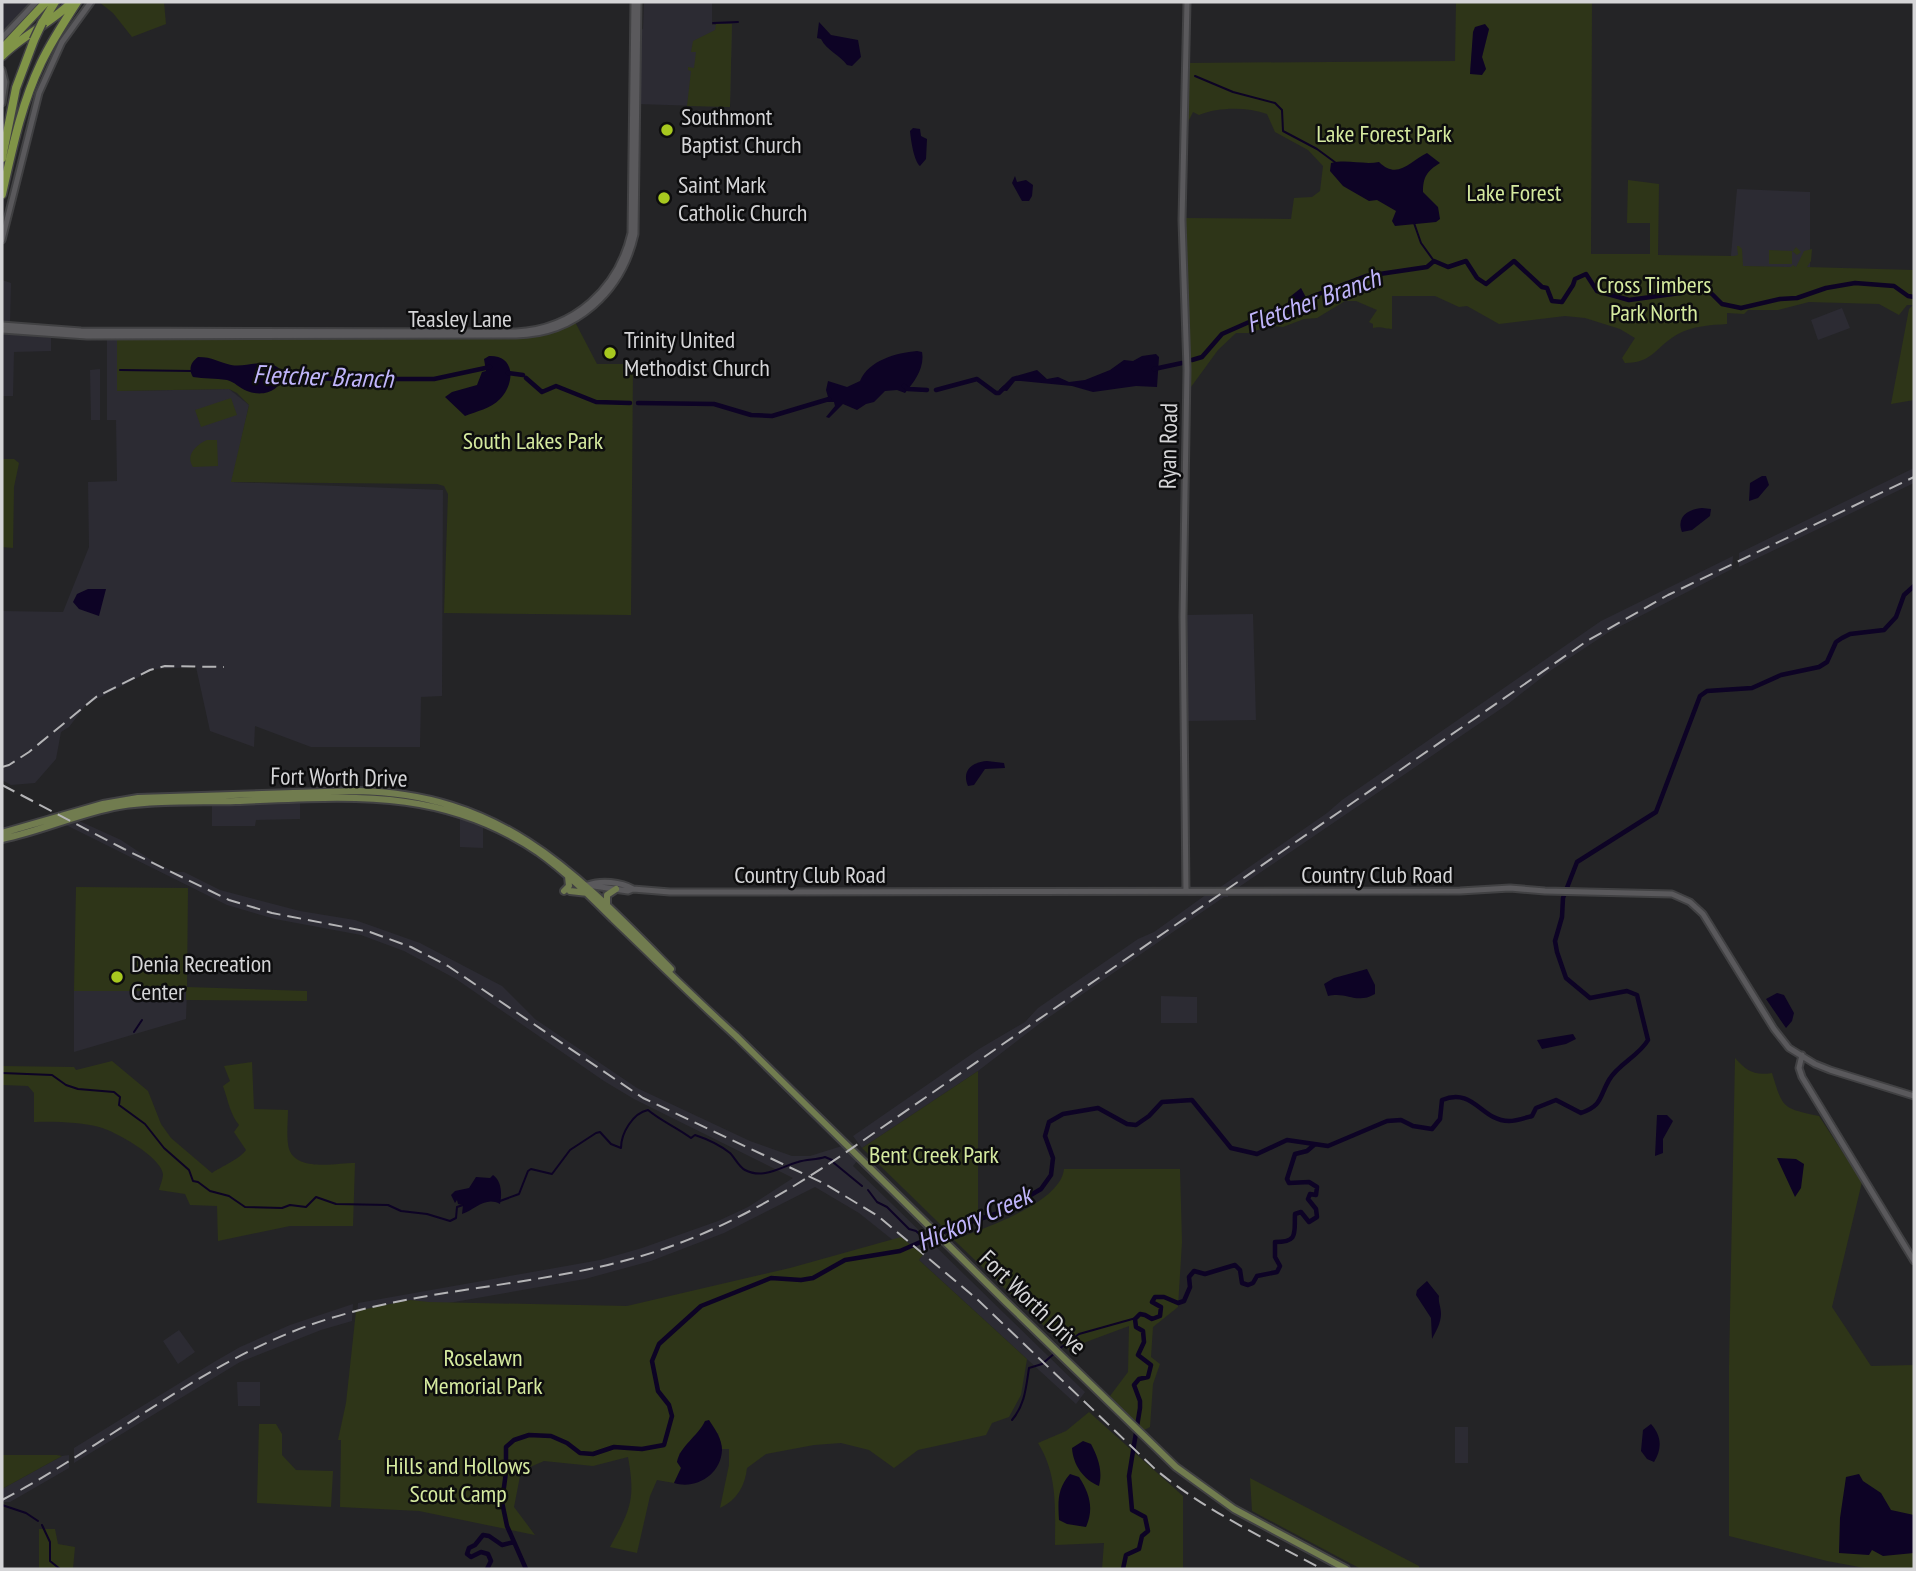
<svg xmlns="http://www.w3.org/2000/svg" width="1916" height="1571" font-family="'PT Sans Narrow',sans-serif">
	<rect width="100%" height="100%" fill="#242426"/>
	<path fill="#2c2b33" d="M 2,2 L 34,2 L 2,36 Z
		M 644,2 L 712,2 L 712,25 L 732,24 L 730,107 L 637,104 L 638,30 L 643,29 Z
		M 1737,189 L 1810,192 L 1810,268 L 1730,266 Z
		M 2,280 L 11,283 L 10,324 L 2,322 Z
		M 1842,308 L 1850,328 L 1818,340 L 1811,320 Z
		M 2,331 L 51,338 L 51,351 L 14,352 L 13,396 L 2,396 Z
		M 107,339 L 117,339 L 117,391 L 229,389 L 249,405 L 232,482 L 443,490 L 442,696 L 421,697 L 420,747 L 311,747 L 255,726 L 254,747 L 210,731 L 196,667 L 154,669 L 86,705 L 69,727 L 61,732 L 56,759 L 35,783 L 11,785 L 2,780 L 2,611 L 63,612 L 89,547 L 88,482 L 117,481 L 116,420 L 107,420 Z
		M 100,369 L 100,420 L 91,420 L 90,370 Z
		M 1914,468 L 1914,483 L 1739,567 L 1739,553 Z
		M 1733,556 L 1732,569 L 1609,632 L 1550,671 L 1508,704 L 1239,887 L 1219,888 L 1327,813 L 1342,800 L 1601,621 Z
		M 1253,614 L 1256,720 L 1187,721 L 1183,615 Z
		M 300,801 L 300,819 L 256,820 L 255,826 L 212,826 L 212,805 Z
		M 460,818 L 483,828 L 483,848 L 460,847 Z
		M 77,820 L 121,840 L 154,862 L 174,872 L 184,872 L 220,890 L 300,911 L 355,920 L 420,943 L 502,986 L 535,1019 L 637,1088 L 750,1141 L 792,1156 L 810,1156 L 842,1146 L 857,1161 L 853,1166 L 1085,1392 L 1076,1404 L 919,1260 L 922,1255 L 894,1241 L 859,1213 L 815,1187 L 724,1233 L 651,1261 L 585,1279 L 357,1319 L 358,1303 L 600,1260 L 642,1248 L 718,1221 L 748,1207 L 793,1178 L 634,1099 L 604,1081 L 456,979 L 404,951 L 361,935 L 275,919 L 227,905 L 64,824 Z
		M 1207,894 L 1228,894 L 1228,897 L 1224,897 L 1039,1024 L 978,1071 L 862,1148 L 853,1136 L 979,1049 L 1025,1022 L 1038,1008 L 1138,939 L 1154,932 Z
		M 74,991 L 187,991 L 186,1019 L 74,1052 Z
		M 1161,996 L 1197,997 L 1197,1023 L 1161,1023 Z
		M 353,1304 L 352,1321 L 321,1330 L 240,1362 L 74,1463 L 74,1448 L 214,1362 L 240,1347 L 290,1325 Z
		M 179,1330 L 195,1352 L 178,1364 L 163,1341 Z
		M 237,1382 L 260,1382 L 260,1406 L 238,1406 Z
		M 1455,1427 L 1468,1427 L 1468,1463 L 1455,1463 Z
		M 69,1455 L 69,1468 L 10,1502 L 2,1502 L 2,1489 L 62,1456 Z"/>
	<path fill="#2e3518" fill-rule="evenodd" d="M 99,2 L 164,2 L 166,24 L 132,37 L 113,13 Z
		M 1456,2 L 1592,2 L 1591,254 L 1650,254 L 1650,223 L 1627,223 L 1628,180 L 1659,184 L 1658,255 L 1734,256 L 1738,255 L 1737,246 L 1739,246 L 1742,249 L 1743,266 L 1791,267 L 1793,265 L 1796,267 L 1804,251 L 1812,249 L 1811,261 L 1807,267 L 1914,270 L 1914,400 L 1891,404 L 1909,309 L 1913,305 L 1907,305 L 1899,315 L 1879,304 L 1809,302 L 1778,310 L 1748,310 L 1744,314 L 1727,313 L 1727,324 C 1710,325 1693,326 1678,334 C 1655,347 1653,363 1625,363 L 1622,358 L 1635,338 L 1620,329 L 1585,318 L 1565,316 L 1499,324 L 1467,306 L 1459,307 L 1435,296 L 1392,296 L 1392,329 C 1384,329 1381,326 1373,328 L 1373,324 L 1369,322 L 1377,310 L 1356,301 L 1345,301 L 1317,318 L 1304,319 L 1283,327 L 1271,326 L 1248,333 L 1236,333 L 1218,350 L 1191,387 L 1188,387 L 1184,218 L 1291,219 L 1294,198 L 1312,197 L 1320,191 L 1323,166 L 1308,150 L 1275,132 L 1267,114 C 1247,107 1219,107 1199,115 L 1193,112 L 1188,122 L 1188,63 L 1455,61 ZM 1489,29 L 1482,57 L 1486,69 L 1484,72 L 1470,71 L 1473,41 Z
		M 716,24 L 732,24 L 730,107 L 687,106 L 691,71 L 688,70 L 688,67 L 694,68 L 696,52 L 691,52 L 693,41 L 715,30 Z
		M 1796,247 L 1801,252 L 1797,255 L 1792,251 L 1792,264 L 1769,264 L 1769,250 L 1793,251 Z
		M 574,320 L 597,364 L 633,364 L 631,615 L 444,613 L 448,494 L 444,486 L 437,484 L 231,482 L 249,405 L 237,393 L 229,389 L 117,391 L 117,336 L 516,335 Z
		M 231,398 L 237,415 L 201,427 L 195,410 Z
		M 207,440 L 217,440 L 218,466 L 193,467 C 185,455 196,445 207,440 Z
		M 2,459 L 14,459 L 19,463 L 14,487 L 13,548 L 2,547 Z
		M 76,887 L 188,888 L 187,987 L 307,991 L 307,1001 L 186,1000 L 186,991 L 74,991 Z
		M 1735,1058 C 1747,1071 1754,1076 1772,1073 C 1783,1109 1782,1108 1819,1116 L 1862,1182 L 1832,1307 L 1871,1366 L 1914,1365 L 1914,1569 L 1870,1569 L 1827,1561 L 1729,1536 L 1729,1366 Z
		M 112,1061 L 148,1091 L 161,1124 L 171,1138 L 212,1173 C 221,1167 241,1158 246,1150 L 234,1132 L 239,1125 C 230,1114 228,1100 223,1086 L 230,1081 L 224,1066 L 252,1062 L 254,1109 L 288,1110 C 288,1121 286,1138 289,1149 C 297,1172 336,1163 355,1163 L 353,1226 L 290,1226 L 218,1241 L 217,1206 L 190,1205 L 185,1194 L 159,1190 C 160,1186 163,1179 163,1174 C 161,1157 115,1131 99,1127 C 84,1122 50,1121 34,1122 L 34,1093 L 28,1086 L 2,1085 L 2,1066 L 74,1067 L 76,1070 Z
		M 978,1071 L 978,1219 L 945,1229 L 862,1148 Z
		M 1064,1169 L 1180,1169 L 1182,1242 L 1178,1307 L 1153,1327 L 1151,1357 L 1160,1364 L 1153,1384 L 1150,1427 L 1144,1430 L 1110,1396 L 1128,1372 L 1129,1326 L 1086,1342 L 1070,1351 L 954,1240 C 982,1229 1061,1203 1064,1169 Z
		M 901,1237 L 923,1255 L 919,1260 L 1027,1359 L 1021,1395 L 1009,1417 L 992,1423 L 986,1435 L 918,1450 L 894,1468 L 869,1450 L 841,1443 L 814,1445 L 766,1454 L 747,1468 C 745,1486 737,1500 720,1508 L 729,1465 L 729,1449 L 722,1449 L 718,1433 L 700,1432 L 679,1454 L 681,1468 L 674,1483 L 657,1480 L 650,1496 L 637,1553 L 610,1547 C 630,1510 636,1500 628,1457 L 593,1466 L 544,1461 L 521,1471 L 514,1507 L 535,1535 L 419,1511 L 340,1507 L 341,1440 L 338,1440 L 346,1403 L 356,1311 L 410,1300 L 429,1302 L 627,1306 L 790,1268 Z
		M 1089,1412 L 1183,1496 L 1183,1569 L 1102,1569 L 1104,1543 L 1055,1545 C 1055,1509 1058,1475 1038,1443 L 1066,1431 Z
		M 259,1424 L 276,1424 L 282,1434 L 282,1455 L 296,1470 L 333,1471 L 331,1507 L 257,1503 Z
		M 2,1455 L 57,1455 L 62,1456 L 2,1489 Z
		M 1250,1478 L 1419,1566 L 1419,1569 L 1361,1569 L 1252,1511 Z
		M 39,1529 L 55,1529 L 58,1544 L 75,1547 L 73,1569 L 39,1569 Z"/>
	<path fill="#0d0325" d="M 819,22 L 831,35 L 858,40 L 861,57 L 852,66 L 847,65 C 840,55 827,51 821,39 L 817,38 Z
		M 1485,24 L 1489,29 L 1482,57 L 1486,69 L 1482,75 L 1470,74 L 1473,32 L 1475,27 Z
		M 913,128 L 920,129 L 921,136 L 927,139 L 926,159 L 920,166 C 914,161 911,141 910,131 Z
		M 1427,153 L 1440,163 C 1427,171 1423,177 1423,192 L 1438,207 L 1440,219 L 1436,222 L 1395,226 L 1392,221 L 1396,211 L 1377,200 L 1369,201 L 1343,186 L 1330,171 L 1331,163 C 1347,159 1363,165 1379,162 C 1398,181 1411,160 1427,153 Z
		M 1015,176 L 1017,182 L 1026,180 L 1033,185 L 1032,196 L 1029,201 L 1022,201 L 1012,183 Z
		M 1301,288 L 1309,303 L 1309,309 L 1304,315 C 1295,316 1292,312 1287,304 L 1291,296 Z
		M 917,351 L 922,352 C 925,368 914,382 905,393 L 897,390 L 885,391 L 874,402 L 866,404 L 857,410 L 843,404 L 829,418 L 826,417 L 835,406 L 834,402 L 825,402 L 828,397 L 826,390 L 828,381 L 847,387 L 860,381 C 869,360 896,353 917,351 Z
		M 1156,354 L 1159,357 L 1157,387 L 1136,386 L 1093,392 L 1072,386 L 1021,381 L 1015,381 L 1007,391 L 999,390 L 1012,377 L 1037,370 L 1047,379 L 1058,377 L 1069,382 L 1085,380 L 1110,370 L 1124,360 L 1133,361 L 1142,356 Z
		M 489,356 C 516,355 515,384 500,399 C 490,409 477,411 465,416 L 445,397 L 452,392 L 477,385 L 482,372 L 486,371 L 484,359 Z
		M 198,357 C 213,357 218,362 231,365 C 249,368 265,356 281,370 C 285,390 264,398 247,391 C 239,388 235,382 227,380 C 215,378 204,379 193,377 C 188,369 191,362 198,357 Z
		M 1762,476 L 1766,476 L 1769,485 L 1758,498 L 1749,501 L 1750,483 Z
		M 1702,508 L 1711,509 L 1710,516 L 1692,530 L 1682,532 C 1676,517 1688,509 1702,508 Z
		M 88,589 L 106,589 L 99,616 L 79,609 L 73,602 L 77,594 Z
		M 987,761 L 1004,763 L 1005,768 L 985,769 L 974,785 L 968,786 C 961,770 973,762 987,761 Z
		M 1367,969 L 1375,985 L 1375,994 C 1356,1005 1347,991 1328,996 L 1324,984 L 1334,978 Z
		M 1777,993 L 1784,995 L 1794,1013 L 1792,1021 L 1786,1028 L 1766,999 Z
		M 1573,1034 L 1576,1039 L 1566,1044 L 1542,1049 L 1537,1040 Z
		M 1657,1115 L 1667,1115 L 1673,1121 L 1663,1139 L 1663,1153 L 1655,1156 Z
		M 1777,1158 L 1796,1159 L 1804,1164 L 1801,1188 L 1795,1197 Z
		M 493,1175 C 502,1181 502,1195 500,1204 C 485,1196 475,1210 462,1214 L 463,1205 L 458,1204 L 457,1200 L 455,1203 L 451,1195 L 455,1191 L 469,1188 L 476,1177 L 490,1178 Z
		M 1427,1281 L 1439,1296 C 1438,1303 1441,1306 1441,1314 C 1441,1323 1436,1331 1432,1339 L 1431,1318 L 1416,1295 L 1417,1290 Z
		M 709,1420 C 715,1429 722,1439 722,1450 C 721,1475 695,1490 674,1483 L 681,1468 L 677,1462 C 680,1446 698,1436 705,1421 Z
		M 1651,1424 C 1662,1436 1662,1449 1654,1462 L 1647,1459 L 1641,1451 L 1643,1430 Z
		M 1083,1441 L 1091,1444 C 1098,1457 1103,1471 1099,1486 C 1084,1480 1073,1465 1072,1448 Z
		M 1070,1474 L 1079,1477 C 1090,1494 1094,1509 1086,1527 L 1067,1524 L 1059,1520 C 1058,1501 1057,1489 1070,1474 Z
		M 1859,1474 L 1863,1481 L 1881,1493 L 1891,1510 L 1914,1515 L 1914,1553 L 1883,1556 L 1872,1550 L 1869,1555 L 1839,1553 L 1840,1518 L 1846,1477 Z"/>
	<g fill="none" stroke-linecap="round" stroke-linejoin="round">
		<path stroke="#0d0325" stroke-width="2" d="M 713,23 L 738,22
			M 1195,76 L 1233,92 L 1275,103 L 1282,110 L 1283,131 L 1317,149 L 1336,163
			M 1414,223 L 1421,243 L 1434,261
			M 120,370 L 192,371
			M 134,1032 L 142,1020
			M 2,1073 L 52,1075 L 66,1085 L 78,1089 L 114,1092 L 120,1097 L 119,1105 L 145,1124 L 164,1148 L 189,1170 L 193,1181 L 198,1182 L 210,1191 L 229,1196 L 245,1207 L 282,1208 L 290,1205 L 306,1207 L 316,1197 L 336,1204 L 388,1205 L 401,1211 L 427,1214 L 450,1221 L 456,1218 L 457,1207 L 463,1205
			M 834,1163 L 862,1186
			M 868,1190 L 877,1202 L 887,1207 L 909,1229 L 916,1231 L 926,1240
			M 500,1201 L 519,1194 L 528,1171 L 531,1169 L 552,1174 L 570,1150 L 596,1133 L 600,1132 L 611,1144 L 621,1148 C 621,1133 633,1113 648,1110 C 661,1121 676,1127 691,1138 L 695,1135 C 707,1139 720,1145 730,1153 C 735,1158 739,1167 745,1170 C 764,1180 782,1166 798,1162 C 807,1159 816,1160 825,1157 L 832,1160
			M 1059,1349 L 1079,1334 L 1136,1318
			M 1012,1420 C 1025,1405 1026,1387 1029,1368 L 1042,1364 L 1055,1353
			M 2,1505 L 26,1513 L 38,1521
			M 42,1525 L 50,1542 L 50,1561 L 60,1569"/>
		<path stroke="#0d0325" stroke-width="4.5" d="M 1303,300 L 1366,276 L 1427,267 L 1434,261 L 1448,267 L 1466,261 L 1477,278 L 1486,284 L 1514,261 L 1542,287 L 1547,288 L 1552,301 L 1562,302 L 1573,285 L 1575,279 L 1586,274 L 1597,291 L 1629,300 L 1680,293 L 1693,286 L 1712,294 L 1722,304 L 1741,308 L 1780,299 L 1797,298 L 1826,288 L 1855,283 L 1894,286 L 1908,296 L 1914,297
			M 1192,360 L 1202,357 L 1222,334 L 1274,311 L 1292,312 L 1295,308
			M 1154,369 L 1182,363
			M 508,373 L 523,375
			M 282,377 L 341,379 L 365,375 L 397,379 L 434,379 L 490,367
			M 526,378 L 542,392 L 556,386 L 596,402 L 630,403
			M 904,386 L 908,389 L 927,390
			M 936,390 L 977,379 L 996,393 L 999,393 L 1004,388
			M 638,403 L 714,404 L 751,415 L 772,416 L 829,399
			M 487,1569 L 491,1561 L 488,1554 L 481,1552 L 471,1557 L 467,1554 L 469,1548 L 475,1545 L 483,1535 L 489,1536 L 502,1545 L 514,1542
			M 526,1569 L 507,1526 L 502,1502 L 506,1472 L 506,1447 L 514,1440 L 529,1435 L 551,1436 L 567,1443 L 580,1453 L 593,1454 L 614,1447 L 642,1449 L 664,1445 L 672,1416 L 669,1405 L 658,1391 L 652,1361 L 659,1344 L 701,1306 L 771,1278 L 801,1280 L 813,1278 L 845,1260 L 900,1251 L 957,1226 L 1002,1212 L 1041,1189 L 1051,1175 L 1053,1158 L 1045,1136 L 1049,1122 L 1063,1114 L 1098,1108 L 1127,1124 L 1136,1125 L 1149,1116 L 1162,1102 L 1192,1100 L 1231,1148 L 1257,1154 L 1287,1140 L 1328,1146 L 1387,1121 L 1401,1120 L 1413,1126 L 1432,1129 L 1440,1119 L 1442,1100 C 1474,1087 1481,1121 1509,1121 C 1516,1121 1525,1118 1532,1116 L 1536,1108 L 1556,1100 L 1581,1113 C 1603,1105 1599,1097 1609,1080 C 1618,1064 1639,1056 1648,1040 L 1637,995 L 1627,991 L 1590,998 L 1566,978 L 1557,952 L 1555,941 L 1562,917 L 1563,898 L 1577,862 L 1656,812 L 1700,696 L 1707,691 L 1752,688 L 1781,675 L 1819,667 L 1827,662 L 1836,642 L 1842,638 L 1850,634 L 1884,630 L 1896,617 L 1904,595 L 1914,586
			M 1123,1569 L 1126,1555 L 1139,1549 L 1142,1536 L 1148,1531 L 1145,1517 L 1132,1510 L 1129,1476 L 1140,1408 L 1140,1401 L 1134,1385 L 1139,1379 L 1148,1377 L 1151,1365 L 1138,1355 L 1144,1342 L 1143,1331 L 1136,1327 L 1135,1319 L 1140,1314 L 1145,1315 L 1152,1319 L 1160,1316 L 1161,1307 L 1152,1302 L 1155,1297 L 1164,1297 L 1178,1303 L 1184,1301 L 1190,1287 L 1189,1277 L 1194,1271 L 1205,1274 L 1235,1265 L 1240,1270 L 1242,1283 L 1248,1285 L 1253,1283 L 1257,1276 L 1277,1272 L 1280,1266 L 1275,1257 L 1275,1242 C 1299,1242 1294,1233 1295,1214 L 1301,1212 L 1309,1222 L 1317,1217 L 1316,1209 L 1308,1199 L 1310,1194 L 1316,1195 L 1317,1187 L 1309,1182 L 1289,1183 L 1287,1179 L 1295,1154 L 1307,1151 L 1314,1145"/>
		<g stroke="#414143" stroke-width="9">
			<path id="secondary" d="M 2,38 L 36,2
				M 2,70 L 5,82 L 2,103
				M 2,240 L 39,93 L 62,42 L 91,2
				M 2,325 L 81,331 L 516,332 C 574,329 618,289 631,233 L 634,2
				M 2,330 L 87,336 L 516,335 C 576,334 622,292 635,234 L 638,2
				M 587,885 L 628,891 L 633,889 L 670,892 L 1460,891 L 1510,888 L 1545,891 L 1672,894 L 1690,902 L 1703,914 L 1774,1029 L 1789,1048 L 1815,1064 L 1830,1070 L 1914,1096
				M 588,885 C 601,880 621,882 633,889
				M 1186,891 L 1183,617 L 1187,369 L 1182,220 L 1187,2
				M 1802,1055 L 1799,1068 L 1802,1077 L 1914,1261"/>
		</g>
		<g stroke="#414143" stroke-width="10">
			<path id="primary" d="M 2,833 L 103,804 L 138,798 L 357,791 C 503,794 575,872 671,969
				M 2,839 C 42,831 79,813 119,806 C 157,800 198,802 236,801 C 347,797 440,786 538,852 C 566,872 589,895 613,919 C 654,958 694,998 736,1036 L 1007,1303 L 1176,1467 L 1234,1509 L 1346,1569
				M 564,891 L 569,886 L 568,876
				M 570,891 L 588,893
				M 607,905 L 607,895 L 616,889"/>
		</g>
		<g stroke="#414143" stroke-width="11">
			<path id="motorway" d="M 42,23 L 55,2
				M 2,49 L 46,2
				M 2,56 C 23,35 51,23 72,2
				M 2,158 L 16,88 L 34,40
				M 2,194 C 12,150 21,105 41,63 C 51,42 64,22 77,2"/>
		</g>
		<use href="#secondary" stroke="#5a595c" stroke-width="5"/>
		<use href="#primary" stroke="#717c4f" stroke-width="6"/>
		<use href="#motorway" stroke="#809447" stroke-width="8"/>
		<path stroke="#b4b4b6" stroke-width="2" stroke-dasharray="14 7" stroke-linecap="butt" d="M 2,767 L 9,765 L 29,752 L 96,697 L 150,670 L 165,666 L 224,667
			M 2,785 L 124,849 L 229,900 L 272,913 L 370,932 L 411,947 L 448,966 L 643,1098 L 825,1184 L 878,1216 L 977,1299 L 1155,1469 C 1205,1511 1265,1538 1322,1569
			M 2,1500 C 107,1445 198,1365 310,1325 C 411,1289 524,1288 627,1260 C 707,1239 777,1199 845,1153 L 1587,641 L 1668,595 L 1914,477"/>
		<g stroke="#414143" stroke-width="11" stroke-linecap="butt">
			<path id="motorway-bridge" d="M 34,40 L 42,23"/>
		</g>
		<use href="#motorway-bridge" stroke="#809447" stroke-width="8"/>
	</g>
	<g fill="#a7c81f" stroke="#0d0d0e" stroke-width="2.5">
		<circle cx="667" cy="130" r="7"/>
		<circle cx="664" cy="198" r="7"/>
		<circle cx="610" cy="353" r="7"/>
		<circle cx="117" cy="977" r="7"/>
	</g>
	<g text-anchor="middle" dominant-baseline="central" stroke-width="5" stroke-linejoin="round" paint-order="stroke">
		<g font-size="24" fill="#d5d5d7" stroke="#0d0d0e" text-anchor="start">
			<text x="681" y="116">Southmont<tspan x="681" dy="28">Baptist Church</tspan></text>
			<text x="678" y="184">Saint Mark<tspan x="678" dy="28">Catholic Church</tspan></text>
			<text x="624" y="339">Trinity United<tspan x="624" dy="28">Methodist Church</tspan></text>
			<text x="131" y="963">Denia Recreation<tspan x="131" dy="28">Center</tspan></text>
		</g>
		<g font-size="24" fill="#d5ea9f" stroke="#0d0d0e">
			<text x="1384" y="133">Lake Forest Park</text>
			<text x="1514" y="192">Lake Forest</text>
			<text x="1654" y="284">Cross Timbers<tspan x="1654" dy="28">Park North</tspan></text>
			<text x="533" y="440">South Lakes Park</text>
			<text x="934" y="1154">Bent Creek Park</text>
			<text x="483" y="1357">Roselawn<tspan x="483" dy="28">Memorial Park</tspan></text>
			<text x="458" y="1465">Hills and Hollows<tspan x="458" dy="28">Scout Camp</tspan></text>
		</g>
		<g font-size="24" fill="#d5d5d7" stroke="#0d0d0e">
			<text x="460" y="318">Teasley Lane</text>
			<text transform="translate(1168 446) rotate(-89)">Ryan Road</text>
			<text transform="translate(339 777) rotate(1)">Fort Worth Drive</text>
			<text x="810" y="874">Country Club Road</text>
			<text x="1377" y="874">Country Club Road</text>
			<text transform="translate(1033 1302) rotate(44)">Fort Worth Drive</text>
		</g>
		<g font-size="26" font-style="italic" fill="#c0b5fb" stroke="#0d0d0e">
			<text transform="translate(1313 300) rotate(-20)">Fletcher Branch</text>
			<text transform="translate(323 376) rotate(2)">Fletcher Branch</text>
			<text transform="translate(974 1218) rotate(-24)">Hickory Creek</text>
		</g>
	</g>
	<rect width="1916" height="1571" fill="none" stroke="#d5d5d7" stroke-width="7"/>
</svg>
